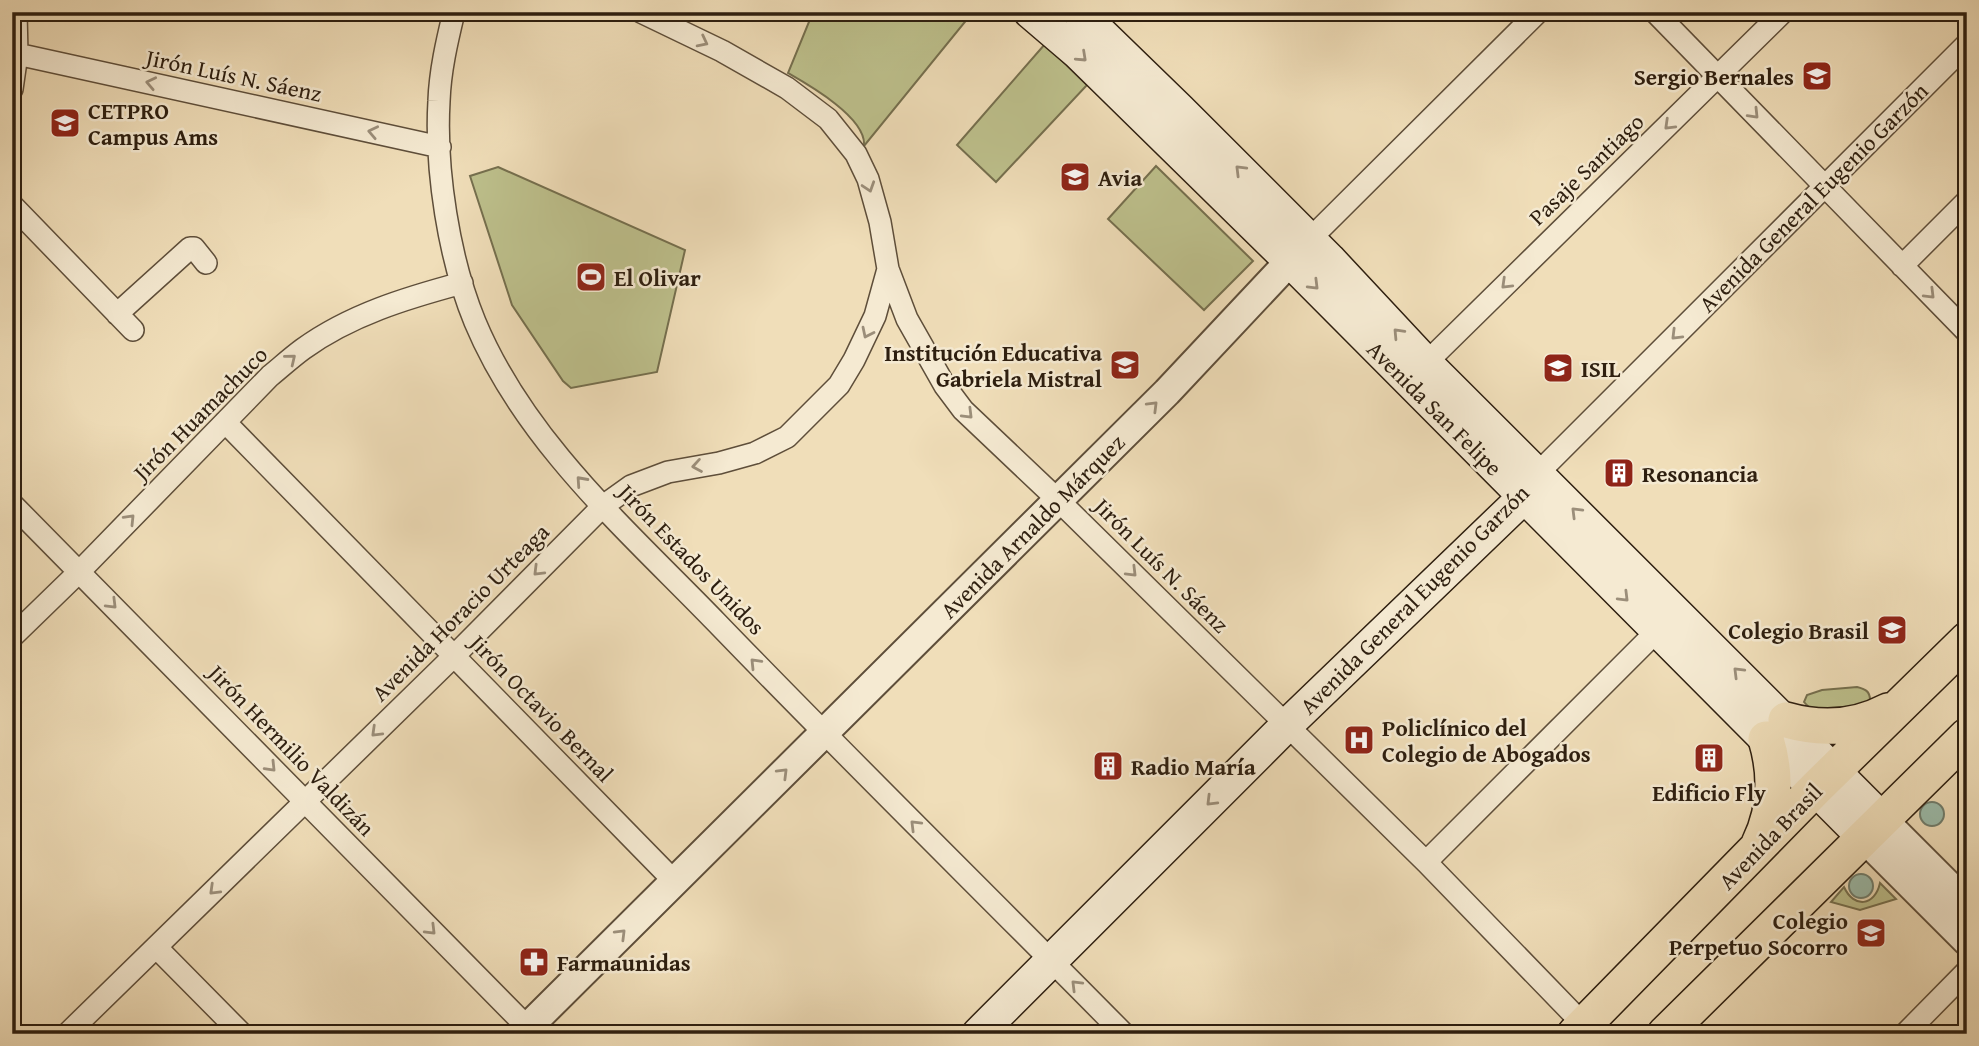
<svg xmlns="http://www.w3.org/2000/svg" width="1979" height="1046" font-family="'Gentium Book Plus',serif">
	<rect width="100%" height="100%" fill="#f0deb9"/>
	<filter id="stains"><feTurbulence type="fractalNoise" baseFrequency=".00286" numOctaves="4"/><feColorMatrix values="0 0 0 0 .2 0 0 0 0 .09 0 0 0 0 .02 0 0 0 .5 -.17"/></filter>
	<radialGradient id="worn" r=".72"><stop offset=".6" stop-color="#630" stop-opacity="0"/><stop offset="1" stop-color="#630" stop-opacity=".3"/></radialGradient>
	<path fill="#bdc08c" stroke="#756f4e" stroke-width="2" d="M 813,12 L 973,12 L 864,146 C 867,118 809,85 788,73 Z
		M 1045,44 L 1087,85 L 996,182 L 957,145 Z
		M 1156,166 L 1253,261 L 1204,310 L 1108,219 Z
		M 498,167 L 685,250 L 657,372 L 571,388 L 563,381 L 512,305 L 470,176 Z
		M 1857,687 C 1865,689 1870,691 1870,700 C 1862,708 1830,713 1819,711 C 1812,710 1808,707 1804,702 L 1807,695 L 1822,690 Z
		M 1880,883 L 1896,899 L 1860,910 L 1831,902 L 1844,887 C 1854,909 1875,906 1880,883 Z"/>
	<path fill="#9bbcab" stroke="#6f7d6d" stroke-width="2" d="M1920 814a12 12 0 1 1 24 0a12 12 0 1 1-24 0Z
		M1849 886a12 12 0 1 1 24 0a12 12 0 1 1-24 0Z"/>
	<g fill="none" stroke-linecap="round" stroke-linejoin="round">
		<g stroke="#5e4e3a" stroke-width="24">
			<path id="minor" d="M 454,12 C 447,41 440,71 439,101 C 435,170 449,259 475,322 C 525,442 628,531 716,622 C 850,761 988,896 1124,1034
				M 641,12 L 722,51 L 787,88 L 828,119 L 856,154 L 868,179 L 880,222 L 888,269 L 907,319 L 945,386 L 963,410 L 1058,500 L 1426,862 L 1584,1025
				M 1655,12 L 1967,332
				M 17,54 L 440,147
				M 12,89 L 17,54 L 16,12
				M 12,205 L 133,330
				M 1309,240 L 1538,12
				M 1902,266 L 1967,201
				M 117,314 L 190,248 L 194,248 L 206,263
				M 1426,363 L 1783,12
				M 225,422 L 674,881
				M 1538,473 L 1967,44
				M 12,504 L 534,1034
				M 12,637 L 80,571 L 270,376 C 281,367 292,357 303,349 C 350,315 406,298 462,283
				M 1426,862 L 1657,631
				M 156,947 L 242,1034
				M 67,1034 L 454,656 L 603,506 L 631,486 L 668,472 L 719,463 L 755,453 L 787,437 L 839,385 L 854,360 L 875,316 L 888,269
				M 1905,1034 L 1967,971"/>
		</g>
		<g stroke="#5e4e3a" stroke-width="32">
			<path id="tertiary" d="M 1883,820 L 1967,904
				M 1864,838 L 1967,941
				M 521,1034 L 1167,392 L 1306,244"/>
		</g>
		<g stroke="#2d1e0f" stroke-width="35">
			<path id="secondary" d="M 1030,12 L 1078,53 L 1290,261 L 1864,838
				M 1079,12 L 1180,110 L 1329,259 L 1426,363 L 1883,820
				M 978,1034 L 1287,725 L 1524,497 L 1534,480"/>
		</g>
		<g stroke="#2d1e0f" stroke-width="38">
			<path id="primary" d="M 1786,720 C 1821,730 1856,728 1888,711
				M 1759,844 C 1775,811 1777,775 1766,739
				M 1575,1034 L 1816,788 L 1967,640
				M 1665,1034 L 1967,736"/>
		</g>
		<use href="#minor" stroke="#f5ead2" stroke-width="21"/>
		<use href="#tertiary" stroke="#f5ead2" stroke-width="28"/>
		<use href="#secondary" stroke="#f5ead2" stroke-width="32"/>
		<use href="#primary" stroke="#f0deb9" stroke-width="35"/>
	</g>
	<defs><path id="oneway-chevron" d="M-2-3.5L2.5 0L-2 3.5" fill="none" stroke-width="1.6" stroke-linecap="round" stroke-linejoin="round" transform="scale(1.75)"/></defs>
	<g stroke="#9b8e7a">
		<use href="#oneway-chevron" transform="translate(703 42) rotate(27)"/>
		<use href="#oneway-chevron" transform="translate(1082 57) rotate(43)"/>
		<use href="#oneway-chevron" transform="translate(151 83) rotate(-168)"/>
		<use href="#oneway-chevron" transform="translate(1754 114) rotate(46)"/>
		<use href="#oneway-chevron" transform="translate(1669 125) rotate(136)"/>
		<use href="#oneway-chevron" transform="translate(373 132) rotate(-168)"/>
		<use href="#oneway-chevron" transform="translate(1240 170) rotate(-135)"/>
		<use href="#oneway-chevron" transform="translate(869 187) rotate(72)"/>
		<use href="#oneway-chevron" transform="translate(1506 284) rotate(136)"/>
		<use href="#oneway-chevron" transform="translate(1314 285) rotate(45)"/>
		<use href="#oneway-chevron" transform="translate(1930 294) rotate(45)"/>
		<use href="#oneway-chevron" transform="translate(867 333) rotate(116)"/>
		<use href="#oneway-chevron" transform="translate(1398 333) rotate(-133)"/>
		<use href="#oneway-chevron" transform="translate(1676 335) rotate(135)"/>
		<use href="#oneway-chevron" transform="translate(291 359) rotate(-39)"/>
		<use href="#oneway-chevron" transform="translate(1153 406) rotate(-45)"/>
		<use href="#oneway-chevron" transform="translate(968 414) rotate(45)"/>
		<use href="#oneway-chevron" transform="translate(697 466) rotate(170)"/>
		<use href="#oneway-chevron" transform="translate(581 481) rotate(-132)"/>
		<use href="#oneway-chevron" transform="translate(1576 512) rotate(-135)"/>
		<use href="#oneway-chevron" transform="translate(130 519) rotate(-46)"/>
		<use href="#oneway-chevron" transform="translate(538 571) rotate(135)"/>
		<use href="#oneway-chevron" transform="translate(1132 572) rotate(45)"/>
		<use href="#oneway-chevron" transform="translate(1624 597) rotate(45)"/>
		<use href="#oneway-chevron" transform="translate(112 604) rotate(45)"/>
		<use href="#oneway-chevron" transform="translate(755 663) rotate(-134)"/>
		<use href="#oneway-chevron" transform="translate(1738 672) rotate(-135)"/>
		<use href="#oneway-chevron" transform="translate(376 732) rotate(136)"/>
		<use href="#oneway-chevron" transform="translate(271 767) rotate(46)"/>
		<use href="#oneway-chevron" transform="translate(783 773) rotate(-45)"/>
		<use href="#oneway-chevron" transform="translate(1211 801) rotate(135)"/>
		<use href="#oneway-chevron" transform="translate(915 825) rotate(-135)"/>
		<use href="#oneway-chevron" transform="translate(214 890) rotate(136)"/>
		<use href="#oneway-chevron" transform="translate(431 930) rotate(45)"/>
		<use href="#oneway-chevron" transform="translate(621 934) rotate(-45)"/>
		<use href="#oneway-chevron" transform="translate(1076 985) rotate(-135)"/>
	</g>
	<defs>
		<g id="school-square" transform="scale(1.575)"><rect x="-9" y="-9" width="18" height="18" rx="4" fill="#8f2418" stroke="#f5ead2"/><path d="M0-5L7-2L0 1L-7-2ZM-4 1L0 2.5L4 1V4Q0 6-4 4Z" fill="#fff"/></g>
		<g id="university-square" transform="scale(1.575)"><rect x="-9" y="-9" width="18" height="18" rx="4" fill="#8f2418" stroke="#f5ead2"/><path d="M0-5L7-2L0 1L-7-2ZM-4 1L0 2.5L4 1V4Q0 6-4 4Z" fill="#fff"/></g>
		<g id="stadium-square" transform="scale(1.575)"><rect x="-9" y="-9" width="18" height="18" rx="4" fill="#8f2418" stroke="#f5ead2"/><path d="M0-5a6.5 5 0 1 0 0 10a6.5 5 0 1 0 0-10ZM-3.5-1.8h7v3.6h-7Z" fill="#fff"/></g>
		<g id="building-square" transform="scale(1.575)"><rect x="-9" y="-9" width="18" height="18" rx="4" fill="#8f2418" stroke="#f5ead2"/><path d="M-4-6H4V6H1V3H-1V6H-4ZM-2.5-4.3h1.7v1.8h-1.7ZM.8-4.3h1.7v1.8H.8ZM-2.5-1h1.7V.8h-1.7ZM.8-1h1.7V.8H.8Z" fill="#fff"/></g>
		<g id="hospital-square" transform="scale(1.575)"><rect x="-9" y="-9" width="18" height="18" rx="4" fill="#8f2418" stroke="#f5ead2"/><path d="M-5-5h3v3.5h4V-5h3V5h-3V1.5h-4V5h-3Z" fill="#fff"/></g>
		<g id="pharmacy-square" transform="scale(1.575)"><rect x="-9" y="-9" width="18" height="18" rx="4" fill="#8f2418" stroke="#f5ead2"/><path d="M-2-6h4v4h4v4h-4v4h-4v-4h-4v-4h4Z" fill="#fff"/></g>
	</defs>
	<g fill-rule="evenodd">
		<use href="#school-square" x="1817" y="76"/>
		<use href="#university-square" x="65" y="123"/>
		<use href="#school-square" x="1075" y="177"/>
		<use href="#stadium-square" x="591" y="277"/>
		<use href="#school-square" x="1125" y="365"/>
		<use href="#university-square" x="1558" y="368"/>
		<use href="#building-square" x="1619" y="473"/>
		<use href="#school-square" x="1892" y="630"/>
		<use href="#hospital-square" x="1359" y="740"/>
		<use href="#building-square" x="1709" y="758"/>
		<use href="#building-square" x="1108" y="766"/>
		<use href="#school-square" x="1871" y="933"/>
		<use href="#pharmacy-square" x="534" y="962"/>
	</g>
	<g text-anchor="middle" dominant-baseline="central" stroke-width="5" stroke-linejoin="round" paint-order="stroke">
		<g font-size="23" fill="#2d1e0f" stroke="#f5ead2">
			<text transform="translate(234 75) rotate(12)">Jirón Luís N. Sáenz</text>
			<text transform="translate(1586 169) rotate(-44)">Pasaje Santiago</text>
			<text transform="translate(1813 197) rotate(-45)">Avenida General Eugenio Garzón</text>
			<text transform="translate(1435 408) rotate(45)">Avenida San Felipe</text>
			<text transform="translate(200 413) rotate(-45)">Jirón Huamachuco</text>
			<text transform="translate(1032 526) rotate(-45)">Avenida Arnaldo Márquez</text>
			<text transform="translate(692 559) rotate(46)">Jirón Estados Unidos</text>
			<text transform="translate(1162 565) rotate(45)">Jirón Luís N. Sáenz</text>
			<text transform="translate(1414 599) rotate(-45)">Avenida General Eugenio Garzón</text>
			<text transform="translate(460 612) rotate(-45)">Avenida Horacio Urteaga</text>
			<text transform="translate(542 708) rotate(46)">Jirón Octavio Bernal</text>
			<text transform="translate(292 750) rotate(46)">Jirón Hermilio Valdizán</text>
			<text transform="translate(1770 836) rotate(-46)">Avenida Brasil</text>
		</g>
		<g font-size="23" font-weight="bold" fill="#2d1e0f" stroke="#f5ead2" text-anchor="start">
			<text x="1794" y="76" text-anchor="end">Sergio Bernales</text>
			<text x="88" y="110">CETPRO<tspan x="88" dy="26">Campus Ams</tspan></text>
			<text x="1098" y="177">Avia</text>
			<text x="614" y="277">El Olivar</text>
			<text x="1102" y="352" text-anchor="end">Institución Educativa<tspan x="1102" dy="26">Gabriela Mistral</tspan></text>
			<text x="1581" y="368">ISIL</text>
			<text x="1642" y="473">Resonancia</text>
			<text x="1869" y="630" text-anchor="end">Colegio Brasil</text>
			<text x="1382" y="727">Policlínico del<tspan x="1382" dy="26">Colegio de Abogados</tspan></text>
			<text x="1131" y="766">Radio María</text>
			<text x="1709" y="792" text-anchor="middle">Edificio Fly</text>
			<text x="1848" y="920" text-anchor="end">Colegio<tspan x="1848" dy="26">Perpetuo Socorro</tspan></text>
			<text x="557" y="962">Farmaunidas</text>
		</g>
	</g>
	<rect width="1979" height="1046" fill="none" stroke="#f0deb9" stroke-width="42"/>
	<rect x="14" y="14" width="1951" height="1018" fill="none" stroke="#2d1e0f" stroke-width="3.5"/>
	<rect x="21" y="21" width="1937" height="1004" fill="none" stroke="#2d1e0f" stroke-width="2"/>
	<rect width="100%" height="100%" filter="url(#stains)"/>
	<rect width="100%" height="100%" fill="url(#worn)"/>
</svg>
